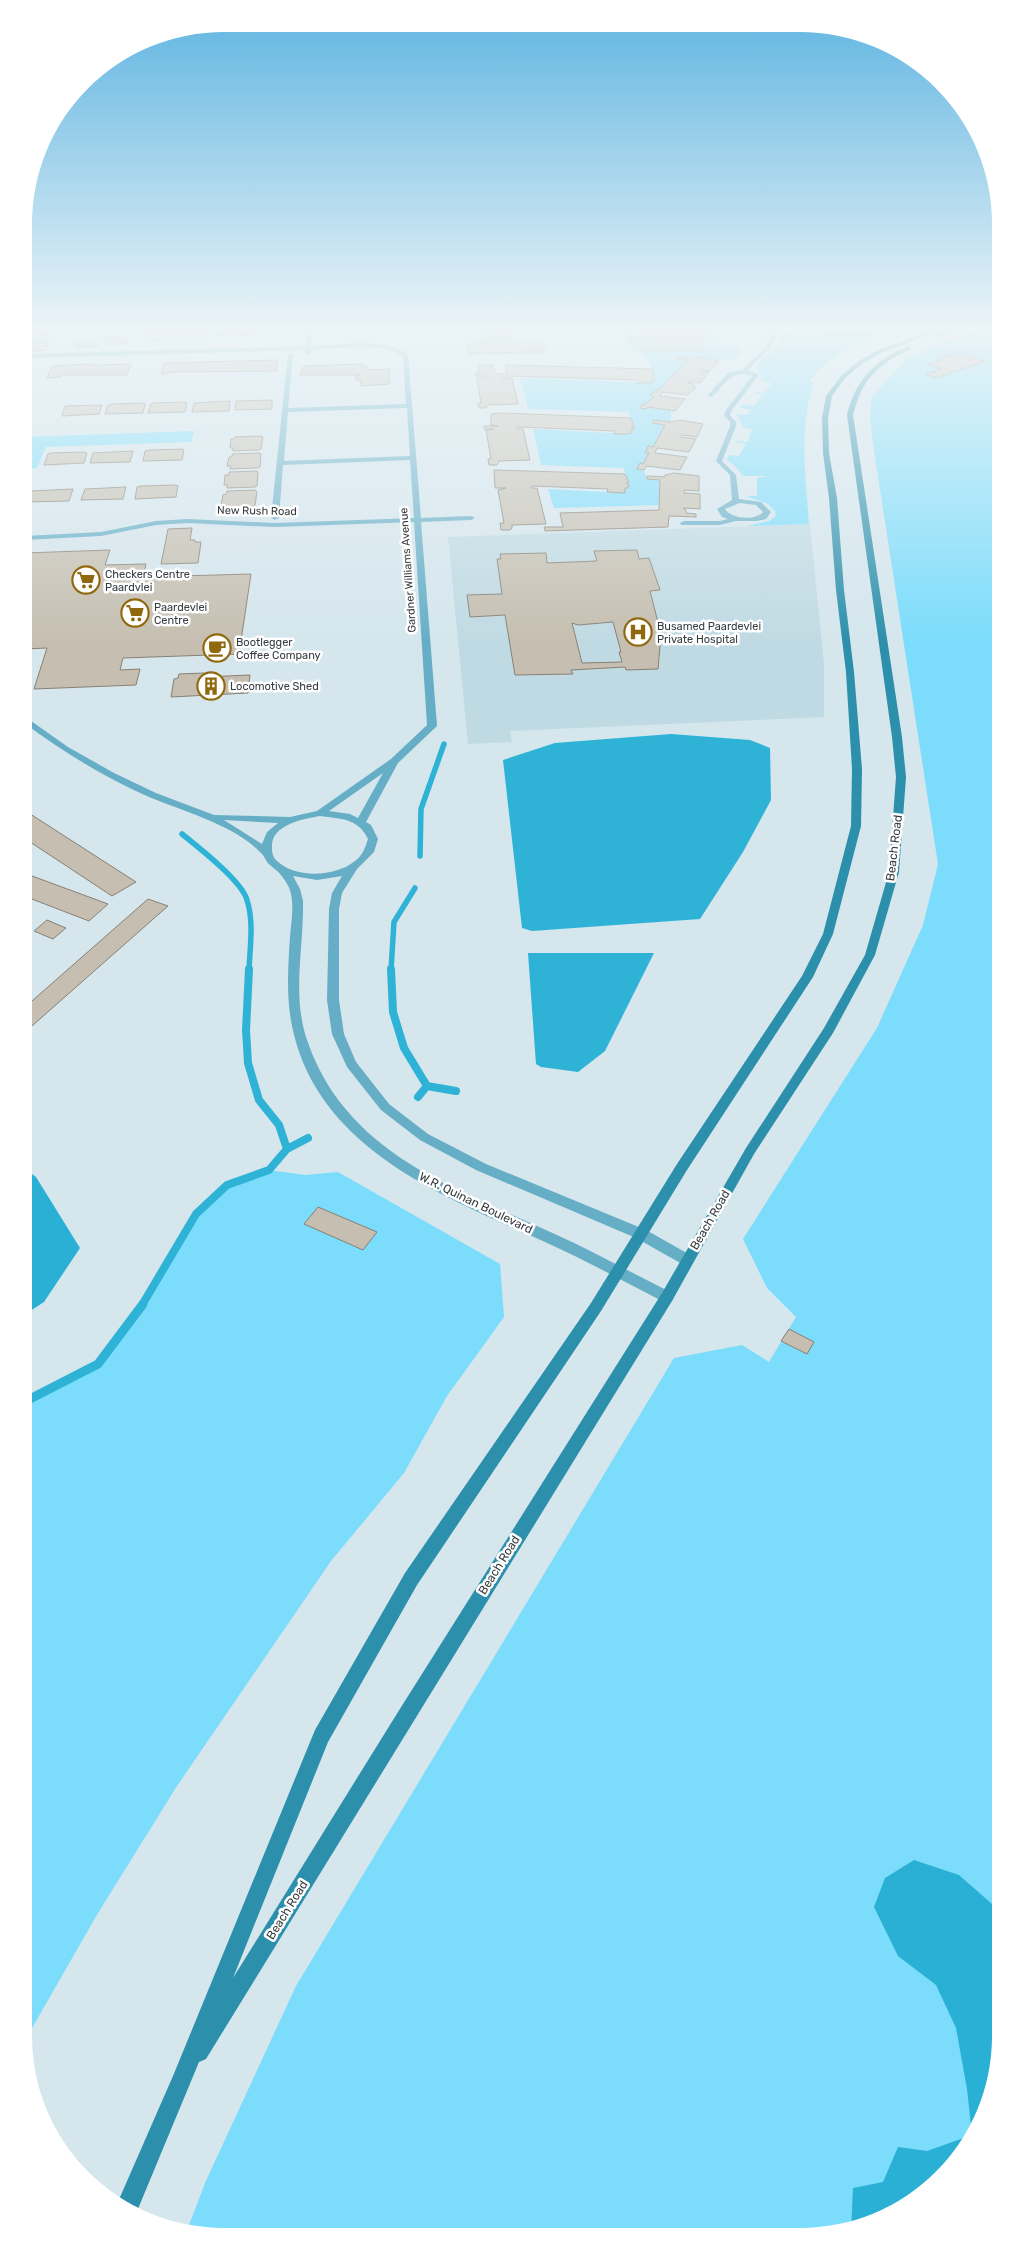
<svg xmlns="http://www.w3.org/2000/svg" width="1024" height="2261" font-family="Rubik,sans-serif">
	<rect width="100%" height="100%" fill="#d5e6ed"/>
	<path fill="#c0dae3" d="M 463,326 L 541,326 L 549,355 L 468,357 Z
		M 810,524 L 824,666 L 824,717 L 510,731 L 512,742 L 468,744 L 448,537 Z"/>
	<path fill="#7bdcfb" d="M 817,326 L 901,326 C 868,337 832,353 810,380 L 814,383 C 798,428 806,478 809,524 L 747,526 L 769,521 L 775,517 L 776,512 L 768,504 L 746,496 L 757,496 L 757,478 L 769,476 L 743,476 L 736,467 L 727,460 L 729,455 L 739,456 L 746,444 L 735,442 L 736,441 L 748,442 L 752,429 L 743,428 L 740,420 L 736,414 L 747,415 L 751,410 L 740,408 L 743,404 L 754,406 L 762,395 L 754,393 L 755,392 L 764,393 L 772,383 L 762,381 L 756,366 C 765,353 781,354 781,333 L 818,335 Z
		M 968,333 L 1000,336 L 1000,2050 L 985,2113 L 959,2159 L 911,2204 L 852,2230 L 800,2237 L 186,2233 L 205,2183 L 296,1986 L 674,1358 L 742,1345 L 769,1362 L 796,1317 L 767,1288 L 743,1239 L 877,1028 L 923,925 L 938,864 L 874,451 L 870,419 L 871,398 L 907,358 Z
		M 641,334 L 716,335 L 718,344 L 739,345 L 741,353 L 732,361 L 679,357 L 677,359 L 687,360 L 659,390 L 655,390 L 651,395 L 654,396 L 646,404 L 644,404 L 639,408 L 645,409 L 648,407 L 671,410 L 671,422 L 652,423 L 665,425 L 653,447 L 648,446 L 645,452 L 649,453 L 643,464 L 640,463 L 637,469 L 644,470 L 647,479 L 660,480 L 659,505 L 554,508 L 548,489 L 624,493 L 629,483 L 623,468 L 541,465 L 533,429 L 630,434 L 634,426 L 628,412 L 528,409 L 520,378 L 652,383 L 655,376 L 647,358 L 626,345 L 626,338 Z
		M 194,431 L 191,442 L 46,447 L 37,468 L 24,469 L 24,437 Z
		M 269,1170 L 305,1175 L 338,1172 L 500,1264 L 504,1317 L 447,1396 L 404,1473 L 331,1561 L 177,1786 L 98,1913 L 24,2042 L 24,1402 L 98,1364 L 136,1316 L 196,1214 L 227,1185 Z"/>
	<path fill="#2ab0d4" d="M 24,1168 L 36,1177 L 80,1248 L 44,1302 L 24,1315 Z
		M 914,1860 L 959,1875 L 1000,1911 L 1000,2050 L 985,2113 L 959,2159 L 911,2204 L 851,2230 L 853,2188 L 883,2182 L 898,2147 L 927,2151 L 972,2135 L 967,2089 L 956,2028 L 936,1985 L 898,1956 L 874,1907 L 885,1878 Z"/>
	<path fill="#2eb3d7" d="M 671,734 L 750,740 L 770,748 L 771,800 L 743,852 L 700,919 L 532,931 L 522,928 L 503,760 L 555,743 Z
		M 528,953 L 654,953 L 605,1051 L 578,1072 L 541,1067 L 536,1064 Z"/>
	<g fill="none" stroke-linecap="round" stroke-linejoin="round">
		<path stroke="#2eb3d7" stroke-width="5.5" d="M 182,834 C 198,847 242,881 247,900 C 254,922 250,947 249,970
			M 420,856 L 421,809 L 444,744
			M 391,970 L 394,922 L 415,888"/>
		<path stroke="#2eb3d7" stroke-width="8" d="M 391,969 L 393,1012 L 404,1048 L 427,1086 L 418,1097
			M 427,1086 L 456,1091
			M 287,1149 L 308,1138
			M 142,1305 L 196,1214 L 227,1185 L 269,1170 L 287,1149 L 279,1125 L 259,1100 L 248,1063 L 246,1030 L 249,969"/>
		<path stroke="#2eb3d7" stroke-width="9" d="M 24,1402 L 98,1364 L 143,1304"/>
	</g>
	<path fill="#c6bfb1" stroke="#878074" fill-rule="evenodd" d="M 24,326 L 46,326 L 42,326 L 42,330 L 24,331 Z
		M 213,326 L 268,326 L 271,331 L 248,333 L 249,335 L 241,336 L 240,334 L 217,336 Z
		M 338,326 L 375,326 L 375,327 L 338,328 Z
		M 464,326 L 538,326 L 532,327 L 533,330 L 511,330 L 504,335 L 507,339 L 515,341 L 535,340 L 536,343 L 543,343 L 544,352 L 469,353 L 466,345 L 485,342 L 483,330 L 471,330 L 471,329 L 464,329 Z
		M 635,326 L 715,326 L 716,334 L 702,333 L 704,350 L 642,351 L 642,344 L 630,344 L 630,342 L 626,342 L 626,339 L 639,339 L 639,342 L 642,340 L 641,333 L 638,333 Z
		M 204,327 L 208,336 L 181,338 L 182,340 L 174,341 L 173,339 L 147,341 L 144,332 Z
		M 47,332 L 48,336 L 44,336 L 44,340 L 26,342 L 25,334 Z
		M 126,334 L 128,343 L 105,345 L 103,339 Z
		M 98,338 L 100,346 L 76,348 L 75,342 Z
		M 49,342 L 50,346 L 45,346 L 46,350 L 27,352 L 26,344 Z
		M 960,353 L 985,361 L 937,378 L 926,374 L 941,369 L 927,364 L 942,360 L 937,358 Z
		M 679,357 L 693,359 L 702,357 L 719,361 L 710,371 L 701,369 L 699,371 L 709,372 L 700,383 L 690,381 L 688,383 L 694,384 L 692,386 L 696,387 L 688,395 L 663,392 L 660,396 L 685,399 L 675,411 L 648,407 L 645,409 L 639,408 L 644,404 L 646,404 L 654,396 L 650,395 L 656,390 L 659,390 L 687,360 L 677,359 Z
		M 278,360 L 276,371 L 176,372 L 161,374 L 164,363 Z
		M 88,364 L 96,365 L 131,364 L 127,375 L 62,375 L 61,377 L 47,378 L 52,366 Z
		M 363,364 L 363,366 L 367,366 L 367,369 L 370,370 L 389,369 L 389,384 L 361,386 L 361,380 L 356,380 L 356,376 L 360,375 L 300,375 L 304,366 Z
		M 478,365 L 493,365 L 495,374 L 506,374 L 506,365 L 652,369 L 655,380 L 652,380 L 652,383 L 637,383 L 637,380 L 506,376 L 502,379 L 512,378 L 518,404 L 488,405 L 486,408 L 479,408 L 478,403 L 481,403 L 477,379 L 485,378 L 485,376 L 475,376 L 476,373 L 479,373 Z
		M 272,400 L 272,409 L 235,410 L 236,401 Z
		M 230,401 L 229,411 L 192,412 L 194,403 Z
		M 154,403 L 184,402 L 187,403 L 185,412 L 148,413 L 151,404 Z
		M 112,404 L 142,403 L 145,404 L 143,413 L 105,414 L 108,405 Z
		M 102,405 L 99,414 L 62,416 L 65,406 Z
		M 501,413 L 631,418 L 634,426 L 631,426 L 634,427 L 633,430 L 631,430 L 630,434 L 614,434 L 614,431 L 518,427 L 517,429 L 523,429 L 530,460 L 499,461 L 497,465 L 489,465 L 488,459 L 491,459 L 486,430 L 494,429 L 484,429 L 484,426 L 498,426 L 491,425 L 491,414 Z
		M 654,420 L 671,422 L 680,420 L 703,424 L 697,437 L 682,435 L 681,437 L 696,439 L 689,452 L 657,448 L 655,453 L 687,457 L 680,470 L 646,466 L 644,470 L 637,469 L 640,463 L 643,464 L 649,453 L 645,453 L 648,446 L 653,447 L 665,425 L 652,423 Z
		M 261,436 L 263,437 L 261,449 L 259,450 L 233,451 L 233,448 L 230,448 L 231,439 L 234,439 L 235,437 Z
		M 150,450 L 181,449 L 184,450 L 182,460 L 143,461 L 145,451 Z
		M 133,451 L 130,462 L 90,463 L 93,453 Z
		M 52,453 L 84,452 L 87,453 L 84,463 L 44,465 L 48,454 Z
		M 259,453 L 261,454 L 260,467 L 257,468 L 230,469 L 231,466 L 227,466 L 229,457 L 232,457 L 232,454 Z
		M 494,470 L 625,474 L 629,483 L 626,483 L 629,485 L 628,488 L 625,488 L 625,493 L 607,492 L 608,489 L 532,486 L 531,488 L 537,488 L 546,524 L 512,525 L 512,528 L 510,530 L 501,530 L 500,523 L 504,523 L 498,490 L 506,488 L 495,488 Z
		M 257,471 L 258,473 L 257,486 L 255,487 L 227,488 L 227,485 L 224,485 L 225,475 L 229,475 L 229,472 Z
		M 674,473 L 699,476 L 699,491 L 684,490 L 684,493 L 700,494 L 700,509 L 683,508 L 686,510 L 686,513 L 696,514 L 696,517 L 669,516 L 668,527 L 545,531 L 544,527 L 563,527 L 560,513 L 659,510 L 660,480 L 647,479 L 647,476 L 665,477 L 665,475 Z
		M 142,486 L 175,485 L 178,486 L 176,497 L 135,499 L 137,487 Z
		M 126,487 L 123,499 L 81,500 L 85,489 Z
		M 73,489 L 69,501 L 27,502 L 32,491 Z
		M 255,490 L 257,492 L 255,505 L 253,507 L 224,508 L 225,505 L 221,505 L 223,495 L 226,494 L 227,491 Z
		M 192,528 L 190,540 L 195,540 L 195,542 L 201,542 L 198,563 L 161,564 L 168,529 Z
		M 110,550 L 105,565 L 146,564 L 143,577 L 251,574 L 239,654 L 123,658 L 120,670 L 140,669 L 136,685 L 34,689 L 47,648 L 24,649 L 24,553 Z
		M 637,550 L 639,559 L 649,558 L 660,590 L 650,591 L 661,634 L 658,669 L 626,670 L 625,667 L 571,670 L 573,674 L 515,675 L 505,615 L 470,617 L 467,595 L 502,594 L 497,559 L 501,559 L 500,554 L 546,553 L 547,563 L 597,561 L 594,551 ZM 613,622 L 621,652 L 619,652 L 622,662 L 582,663 L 572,623 L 578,625 Z
		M 204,673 L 204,677 L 250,675 L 248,693 L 171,697 L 174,679 L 178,678 L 179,674 Z
		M 24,810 L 136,882 L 112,896 L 24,838 Z
		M 24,873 L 108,904 L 89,921 L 24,896 Z
		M 148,899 L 168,906 L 24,1033 L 24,1008 Z
		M 47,920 L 66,928 L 53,939 L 34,931 Z
		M 318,1207 L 377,1232 L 363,1250 L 304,1224 Z
		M 789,1329 L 814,1342 L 807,1354 L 781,1341 Z"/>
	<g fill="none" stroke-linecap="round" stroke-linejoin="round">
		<path fill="#65aec6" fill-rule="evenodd" d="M 308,326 L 313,326 L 311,346 C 338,345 388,337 408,355 L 421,518 L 471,516 L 475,518 L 471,520 L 421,522 L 437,726 L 398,763 L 366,822 L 371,825 L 378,839 L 374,852 L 357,869 L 342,893 L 339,909 L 339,1000 L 344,1034 L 356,1062 L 389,1104 L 428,1134 L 486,1164 L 646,1230 L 692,1256 L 694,1260 L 692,1264 L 687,1266 L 682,1264 L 636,1238 L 476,1170 L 420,1140 L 381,1110 L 347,1067 L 332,1034 L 327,1000 L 329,909 L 332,893 L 342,876 L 317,880 L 293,876 L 300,889 L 303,901 C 304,946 292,992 306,1037 C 344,1154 456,1189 557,1235 C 596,1253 634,1274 672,1293 L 674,1297 L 672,1301 L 667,1303 L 662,1301 C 623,1281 585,1260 545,1242 C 443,1196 317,1149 292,1026 C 286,997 288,966 290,937 C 291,923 294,908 291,894 C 290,887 285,880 280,874 C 277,870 273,868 270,865 C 266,862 265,857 262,854 C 235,825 185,812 149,797 C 104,777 63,752 24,723 L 24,716 L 68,747 L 114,773 L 156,793 L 214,815 L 290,817 L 317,811 L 391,759 L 427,725 L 414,522 L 275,527 L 188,523 L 156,525 L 101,536 L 24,540 L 24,536 L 101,532 L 156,521 L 188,519 L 275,523 L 414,518 L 410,460 L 283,465 L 279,518 L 275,520 L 271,518 L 288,353 L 293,354 L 288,408 L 406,404 L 403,357 C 385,341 335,349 311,350 L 311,353 L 308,355 L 305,353 L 305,350 L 24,358 L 24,354 L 306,346 ZM 407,408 L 410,456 L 284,461 L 288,412 ZM 383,773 L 358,818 L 350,814 L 329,811 ZM 320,816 C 341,819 358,818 368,839 C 365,848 363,855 355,861 C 336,877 294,879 276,860 C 272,856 272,851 272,846 C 272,824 304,819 320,816 ZM 224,820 L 278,823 L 267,832 L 262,844 Z
			M 625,326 L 629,326 L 634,338 L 630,338 Z
			M 771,326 L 777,326 C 776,351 762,353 748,370 L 759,375 L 732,410 L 730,415 L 736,422 L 736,426 L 722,461 L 736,475 L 739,499 L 761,502 L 771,512 L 766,519 L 757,521 L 736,521 L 720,525 L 681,525 L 680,523 L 684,521 L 720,521 L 728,519 L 722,517 L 717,509 L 732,500 L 730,475 L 716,461 L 730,426 L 730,422 L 724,415 L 726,410 L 752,376 C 732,369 725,384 712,397 L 707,396 L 729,372 L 742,370 L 766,347 L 771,335 ZM 740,503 L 756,505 L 763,512 C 756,521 731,519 725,509 Z"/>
		<path fill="#2c8fab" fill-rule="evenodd" d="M 943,326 L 950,326 L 881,353 L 863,363 L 846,377 L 832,396 L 828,418 L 829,453 L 837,498 L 844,590 L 854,672 L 862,769 L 861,826 L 833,934 L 813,977 L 687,1170 L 601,1311 L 417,1585 L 328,1742 L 233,1978 L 398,1712 L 662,1293 L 746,1148 L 824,1028 L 865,955 L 889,872 L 896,777 L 892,737 L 847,415 C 855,381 876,358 909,346 L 911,349 C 878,364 862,379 853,415 L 902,737 L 906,777 L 899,872 L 875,955 L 833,1033 L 754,1154 L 672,1301 L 206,2059 L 199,2062 L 135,2216 L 117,2204 L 173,2076 L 315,1730 L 405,1573 L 591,1303 L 677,1164 L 802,976 L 823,934 L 851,826 L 852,769 L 846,672 L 836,590 L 829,498 L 823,453 L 822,418 L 826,396 L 842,375 L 859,361 L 877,351 Z
			M 961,326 L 968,326 L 941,337 L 936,336 Z"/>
		<path fill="#157791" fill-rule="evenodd" d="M 930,326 L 936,326 L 928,334 L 924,334 L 925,329 Z"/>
	</g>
	<linearGradient id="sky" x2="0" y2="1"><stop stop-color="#5db4e1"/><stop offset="0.51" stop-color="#ecf4f7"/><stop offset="1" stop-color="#ecf4f7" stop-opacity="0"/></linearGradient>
	<rect width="1024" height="642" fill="url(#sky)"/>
	<defs>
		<g id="supermarket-ring" transform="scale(1.4375)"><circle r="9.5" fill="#fff" stroke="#90690f" stroke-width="1.5"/><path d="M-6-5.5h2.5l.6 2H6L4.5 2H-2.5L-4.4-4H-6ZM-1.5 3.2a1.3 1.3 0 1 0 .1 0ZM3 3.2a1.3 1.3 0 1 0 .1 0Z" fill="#90690f"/></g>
		<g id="hospital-ring" transform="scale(1.4375)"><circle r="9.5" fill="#fff" stroke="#90690f" stroke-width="1.5"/><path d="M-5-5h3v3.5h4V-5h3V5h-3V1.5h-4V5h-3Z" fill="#90690f"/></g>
		<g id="cafe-ring" transform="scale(1.4375)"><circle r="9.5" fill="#fff" stroke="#90690f" stroke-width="1.5"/><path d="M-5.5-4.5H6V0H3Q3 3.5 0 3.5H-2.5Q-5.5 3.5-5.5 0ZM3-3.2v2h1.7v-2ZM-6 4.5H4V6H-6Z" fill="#90690f"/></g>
		<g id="building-ring" transform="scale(1.4375)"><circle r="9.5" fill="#fff" stroke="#90690f" stroke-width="1.5"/><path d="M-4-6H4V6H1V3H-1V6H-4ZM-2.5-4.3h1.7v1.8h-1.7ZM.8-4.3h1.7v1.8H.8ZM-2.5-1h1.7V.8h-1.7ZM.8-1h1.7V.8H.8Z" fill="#90690f"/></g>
	</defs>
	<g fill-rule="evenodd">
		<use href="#supermarket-ring" x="86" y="580"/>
		<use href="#supermarket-ring" x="135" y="613"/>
		<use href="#hospital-ring" x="638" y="632"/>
		<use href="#cafe-ring" x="217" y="648"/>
		<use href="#building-ring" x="211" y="686"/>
	</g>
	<g text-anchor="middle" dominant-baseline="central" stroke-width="5" stroke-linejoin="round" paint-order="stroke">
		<g font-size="11" fill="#353c3f" stroke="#fff">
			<text transform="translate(257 511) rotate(1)">New Rush Road</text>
			<text transform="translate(408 570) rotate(-94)">Gardner Williams Avenue</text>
		</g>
		<g font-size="11" fill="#353c3f" stroke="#fff" text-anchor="start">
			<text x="105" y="574">Checkers Centre<tspan x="105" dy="13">Paardvlei</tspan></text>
			<text x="154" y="607">Paardevlei<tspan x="154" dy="13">Centre</tspan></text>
			<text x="657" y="626">Busamed Paardevlei<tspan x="657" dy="13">Private Hospital</tspan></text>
			<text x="236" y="642">Bootlegger<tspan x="236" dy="13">Coffee Company</tspan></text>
			<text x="230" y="686">Locomotive Shed</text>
		</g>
		<g font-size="12" fill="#353c3f" stroke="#fff">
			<text transform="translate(894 848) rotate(-83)">Beach Road</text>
			<text transform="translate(476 1203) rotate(26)">W.R. Quinan Boulevard</text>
			<text transform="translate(710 1220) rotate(-60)">Beach Road</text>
			<text transform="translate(499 1565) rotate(-58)">Beach Road</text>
			<text transform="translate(287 1910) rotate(-58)">Beach Road</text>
		</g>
	</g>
	<path d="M0 0H1024V2261H0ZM224 32H800A192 192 0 0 1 992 224V2036A192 192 0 0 1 800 2228H224A192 192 0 0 1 32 2036V224A192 192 0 0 1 224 32Z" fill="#fff" fill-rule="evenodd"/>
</svg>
